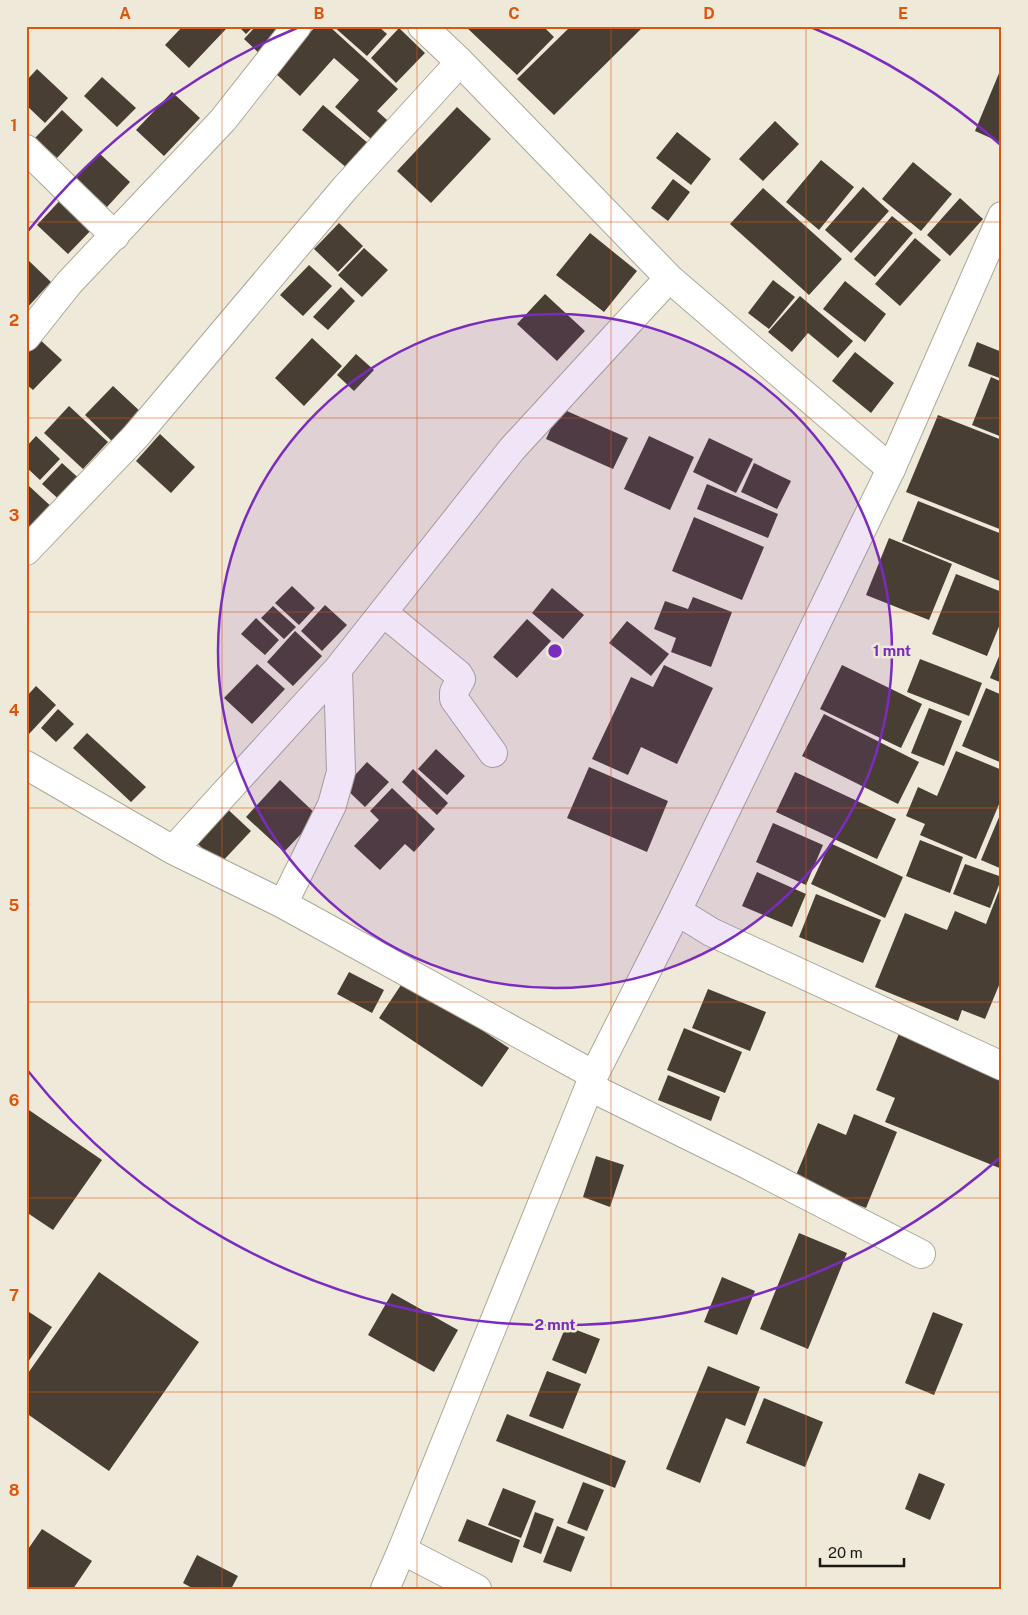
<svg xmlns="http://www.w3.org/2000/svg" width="1028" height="1615" font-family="'Public Sans',sans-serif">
	<rect width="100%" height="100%" fill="#eee9d8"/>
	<path fill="#493e34" d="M 183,26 L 224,26 L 226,29 L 189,68 L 165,45 Z
		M 238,26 L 254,26 L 246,34 Z
		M 256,26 L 286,26 L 260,54 L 244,39 Z
		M 316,26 L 329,26 L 398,89 L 377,111 L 396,128 L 379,146 L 335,107 L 359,80 L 334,58 L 300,96 L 274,72 Z
		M 333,26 L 378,26 L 387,34 L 367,56 Z
		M 465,26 L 543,26 L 554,37 L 517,75 Z
		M 571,26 L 644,26 L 554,115 L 517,79 Z
		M 399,28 L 425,53 L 396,83 L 371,58 Z
		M 1002,66 L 1002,143 L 975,131 Z
		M 37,69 L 68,98 L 45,123 L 26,105 L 26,81 Z
		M 102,77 L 136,108 L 117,127 L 84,96 Z
		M 172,92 L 200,118 L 164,156 L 136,130 Z
		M 323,105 L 369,144 L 348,169 L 302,130 Z
		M 457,107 L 491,139 L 431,203 L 397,171 Z
		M 62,110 L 83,130 L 57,158 L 35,138 Z
		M 775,121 L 799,144 L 763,181 L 739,159 Z
		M 677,132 L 711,159 L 691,185 L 656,158 Z
		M 99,153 L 130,182 L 107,207 L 76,178 Z
		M 821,160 L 854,187 L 819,230 L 786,202 Z
		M 913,162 L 952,194 L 921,231 L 882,199 Z
		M 673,179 L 690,192 L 668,221 L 651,208 Z
		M 863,187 L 889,211 L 851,253 L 825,230 Z
		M 763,188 L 842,259 L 809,295 L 730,224 Z
		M 66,194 L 97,224 L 68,254 L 37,225 Z
		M 960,198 L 983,219 L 950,256 L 927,235 Z
		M 892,216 L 913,233 L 875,277 L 854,259 Z
		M 339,223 L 363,246 L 338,272 L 314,249 Z
		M 590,233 L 637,271 L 604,312 L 556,275 Z
		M 915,238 L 941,260 L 900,306 L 875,284 Z
		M 364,248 L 388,270 L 362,297 L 338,275 Z
		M 28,260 L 51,282 L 26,309 L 26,262 Z
		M 309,265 L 332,286 L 303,316 L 280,295 Z
		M 773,280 L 795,297 L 769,329 L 748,313 Z
		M 845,281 L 886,314 L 865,342 L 823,309 Z
		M 341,287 L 355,301 L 328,330 L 313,317 Z
		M 545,294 L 585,331 L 557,361 L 517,324 Z
		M 800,296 L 853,341 L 838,358 L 808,333 L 792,352 L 768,332 Z
		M 37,337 L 62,360 L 33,390 L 26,384 L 26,348 Z
		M 312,338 L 342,366 L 304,406 L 275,378 Z
		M 977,342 L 1002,352 L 1002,379 L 968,366 Z
		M 855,352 L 894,383 L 871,413 L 832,381 Z
		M 356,354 L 374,370 L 354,391 L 337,375 Z
		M 991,377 L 1002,382 L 1002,437 L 972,425 Z
		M 113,386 L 143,414 L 115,444 L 85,415 Z
		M 69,406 L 108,442 L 83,469 L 44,433 Z
		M 560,408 L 628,438 L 613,469 L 546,439 Z
		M 938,415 L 1002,440 L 1002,530 L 906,492 Z
		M 160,434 L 195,467 L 171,493 L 136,461 Z
		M 36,436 L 60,459 L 40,480 L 26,467 L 26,447 Z
		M 649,436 L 694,457 L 670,510 L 624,489 Z
		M 709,438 L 753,459 L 736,493 L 693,472 Z
		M 62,463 L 84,483 L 64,504 L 42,484 Z
		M 754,463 L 791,481 L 777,509 L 741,492 Z
		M 707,484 L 778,514 L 768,538 L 697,509 Z
		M 29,486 L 55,510 L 26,540 L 26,488 Z
		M 918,501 L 1002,534 L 1002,582 L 902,541 Z
		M 694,517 L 764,547 L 742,600 L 672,571 Z
		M 889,538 L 952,564 L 929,620 L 866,595 Z
		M 956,574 L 1002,592 L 1002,619 L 987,656 L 932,634 Z
		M 292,586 L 315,608 L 299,625 L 275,603 Z
		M 552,588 L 584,615 L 563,639 L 532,613 Z
		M 693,597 L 732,612 L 711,667 L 671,652 L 676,638 L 654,629 L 665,601 L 688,609 Z
		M 325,605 L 347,625 L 322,651 L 301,631 Z
		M 273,606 L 296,627 L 284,639 L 261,618 Z
		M 256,618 L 279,640 L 265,655 L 241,634 Z
		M 527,619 L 551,641 L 517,678 L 493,657 Z
		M 627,621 L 669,654 L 651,676 L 609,643 Z
		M 295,631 L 322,656 L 293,686 L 267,662 Z
		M 1002,649 L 1002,683 L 990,678 Z
		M 920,659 L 982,683 L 969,716 L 907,692 Z
		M 257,664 L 285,689 L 252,724 L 224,698 Z
		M 664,665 L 713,688 L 677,764 L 641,747 L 628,775 L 592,759 L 631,677 L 653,687 Z
		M 842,665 L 922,704 L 901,748 L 820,709 Z
		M 36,686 L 56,705 L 29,734 L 26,731 L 26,697 Z
		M 986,688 L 1002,695 L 1002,763 L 962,746 Z
		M 929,708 L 962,721 L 944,766 L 911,753 Z
		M 58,709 L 74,724 L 56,742 L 41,728 Z
		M 824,714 L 919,762 L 898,804 L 802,756 Z
		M 87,733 L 146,787 L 131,802 L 73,748 Z
		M 436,749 L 465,776 L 447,795 L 418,769 Z
		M 956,751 L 1002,770 L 1002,797 L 976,859 L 920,835 L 925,824 L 906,816 L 918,787 L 937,796 Z
		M 367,762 L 389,782 L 365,807 L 344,787 Z
		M 589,767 L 668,801 L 647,852 L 567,818 Z
		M 413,769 L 448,803 L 437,815 L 402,782 Z
		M 795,772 L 896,819 L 877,859 L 776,812 Z
		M 280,780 L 318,816 L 284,852 L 246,817 Z
		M 392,788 L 435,829 L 414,852 L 405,844 L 380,870 L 354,846 L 379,820 L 370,811 Z
		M 221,803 L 251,831 L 220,864 L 190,837 Z
		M 1002,810 L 1002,869 L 981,860 Z
		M 773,823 L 823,845 L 806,885 L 756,862 Z
		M 920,840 L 963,857 L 950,893 L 906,876 Z
		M 830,843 L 903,877 L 885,918 L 811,884 Z
		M 965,864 L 1002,877 L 990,908 L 953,894 Z
		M 757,872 L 806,894 L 792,927 L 742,906 Z
		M 1000,888 L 1002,889 L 1002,978 L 985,1019 L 962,1010 L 958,1021 L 875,987 L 905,913 L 947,930 L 955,911 L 986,924 Z
		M 816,894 L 881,920 L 863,963 L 799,937 Z
		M 349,972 L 384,990 L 372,1013 L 337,994 Z
		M 405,979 L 509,1048 L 482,1087 L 379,1018 Z
		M 708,989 L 766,1012 L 750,1051 L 692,1028 Z
		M 684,1028 L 742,1052 L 725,1093 L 667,1070 Z
		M 900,1031 L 1002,1073 L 1002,1169 L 885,1122 L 895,1098 L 876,1090 Z
		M 668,1075 L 720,1097 L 711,1121 L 658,1100 Z
		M 26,1108 L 102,1160 L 53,1230 L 26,1212 Z
		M 854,1114 L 897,1132 L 866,1208 L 794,1180 L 818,1123 L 846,1135 Z
		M 596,1156 L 624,1165 L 610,1207 L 583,1197 Z
		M 799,1233 L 847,1253 L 808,1349 L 760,1329 Z
		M 99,1272 L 199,1342 L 109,1471 L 26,1413 L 26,1376 Z
		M 722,1277 L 755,1291 L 737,1335 L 704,1322 Z
		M 392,1293 L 458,1330 L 434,1372 L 368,1335 Z
		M 26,1310 L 52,1327 L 26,1365 Z
		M 933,1312 L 963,1324 L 934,1395 L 905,1383 Z
		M 566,1326 L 600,1339 L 586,1374 L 552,1360 Z
		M 708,1366 L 760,1387 L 745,1426 L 726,1418 L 700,1483 L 666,1469 Z
		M 547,1371 L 581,1384 L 563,1429 L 529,1416 Z
		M 764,1398 L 823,1422 L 805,1467 L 746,1443 Z
		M 507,1414 L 626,1461 L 615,1488 L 496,1441 Z
		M 919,1473 L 945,1484 L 930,1520 L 905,1509 Z
		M 583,1482 L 604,1490 L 587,1531 L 567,1523 Z
		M 503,1488 L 536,1501 L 521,1538 L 488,1525 Z
		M 535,1512 L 554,1519 L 541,1554 L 523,1547 Z
		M 467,1519 L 520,1540 L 512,1563 L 458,1541 Z
		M 557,1526 L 585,1537 L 571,1572 L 543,1562 Z
		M 42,1529 L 92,1561 L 73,1589 L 28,1589 L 26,1587 L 26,1552 Z
		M 197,1555 L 238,1576 L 231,1589 L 194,1589 L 183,1583 Z"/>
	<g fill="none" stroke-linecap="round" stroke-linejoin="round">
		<g stroke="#ada898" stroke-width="30">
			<path id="street" d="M 422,26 L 460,62 L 669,278 L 891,469
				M 26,149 L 115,236
				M 26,337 L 69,283 L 223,120 L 297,26
				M 26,551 L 136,436 L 345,188 L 460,62
				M 384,613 L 458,674 L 461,679 L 454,692 L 454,699 L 493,753
				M 26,765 L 173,850 L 283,904 L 594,1075
				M 173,850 L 338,669 L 512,449 L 669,278
				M 283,904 L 332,805 L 341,772 L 338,669
				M 677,911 L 711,932 L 1002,1066
				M 590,1087 L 748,1165 L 921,1254
				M 402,1550 L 477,1589"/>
		</g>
		<g stroke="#ada898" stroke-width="30">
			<path id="primary" d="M 385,1589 L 402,1550 L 594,1075 L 677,911 L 891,469 L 1002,216"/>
		</g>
		<use href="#street" stroke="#fff" stroke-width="28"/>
		<use href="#primary" stroke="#fff" stroke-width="28"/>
	</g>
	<path fill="none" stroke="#de560c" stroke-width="1" stroke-opacity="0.55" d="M 222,26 L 222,1589M 417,26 L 417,1589M 611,26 L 611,1589M 806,26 L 806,1589M 26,222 L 1002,222M 26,418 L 1002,418M 26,612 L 1002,612M 26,808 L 1002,808M 26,1002 L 1002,1002M 26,1198 L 1002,1198M 26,1392 L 1002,1392"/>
	<circle cx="555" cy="651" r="337" fill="#7b2cbf" fill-opacity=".12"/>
	<g fill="none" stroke="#7b2cbf" stroke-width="2.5">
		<circle cx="555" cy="651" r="337"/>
		<path d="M1002 1156A674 674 0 0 1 28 1071M28 231A674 674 0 0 1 297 28M813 28A674 674 0 0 1 1002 146"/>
	</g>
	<circle cx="555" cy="651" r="8" fill="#7b2cbf" stroke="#eee9d8" stroke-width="2.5"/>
	<g font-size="15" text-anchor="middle" font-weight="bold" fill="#7b2cbf" stroke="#eee9d8" stroke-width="5" stroke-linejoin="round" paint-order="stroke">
		<text x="892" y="656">1 mnt</text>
		<text x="555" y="1330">2 mnt</text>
	</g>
	<rect width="1028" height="1615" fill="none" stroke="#eee9d8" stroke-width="55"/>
	<path d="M820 1558v8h84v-8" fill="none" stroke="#191812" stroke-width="2.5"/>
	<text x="828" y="1558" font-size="15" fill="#191812" stroke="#eee9d8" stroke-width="4" paint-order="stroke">20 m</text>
	<rect x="28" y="28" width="972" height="1560" fill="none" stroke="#de560c" stroke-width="2"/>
	<g font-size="16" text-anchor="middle" font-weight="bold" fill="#de560c">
		<text x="125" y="19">A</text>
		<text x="319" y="19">B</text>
		<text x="514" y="19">C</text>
		<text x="709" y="19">D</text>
		<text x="903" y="19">E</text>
		<text x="14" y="131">1</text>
		<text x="14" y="326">2</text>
		<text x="14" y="521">3</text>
		<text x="14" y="716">4</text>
		<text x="14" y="911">5</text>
		<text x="14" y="1106">6</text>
		<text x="14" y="1301">7</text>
		<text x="14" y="1496">8</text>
	</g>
</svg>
